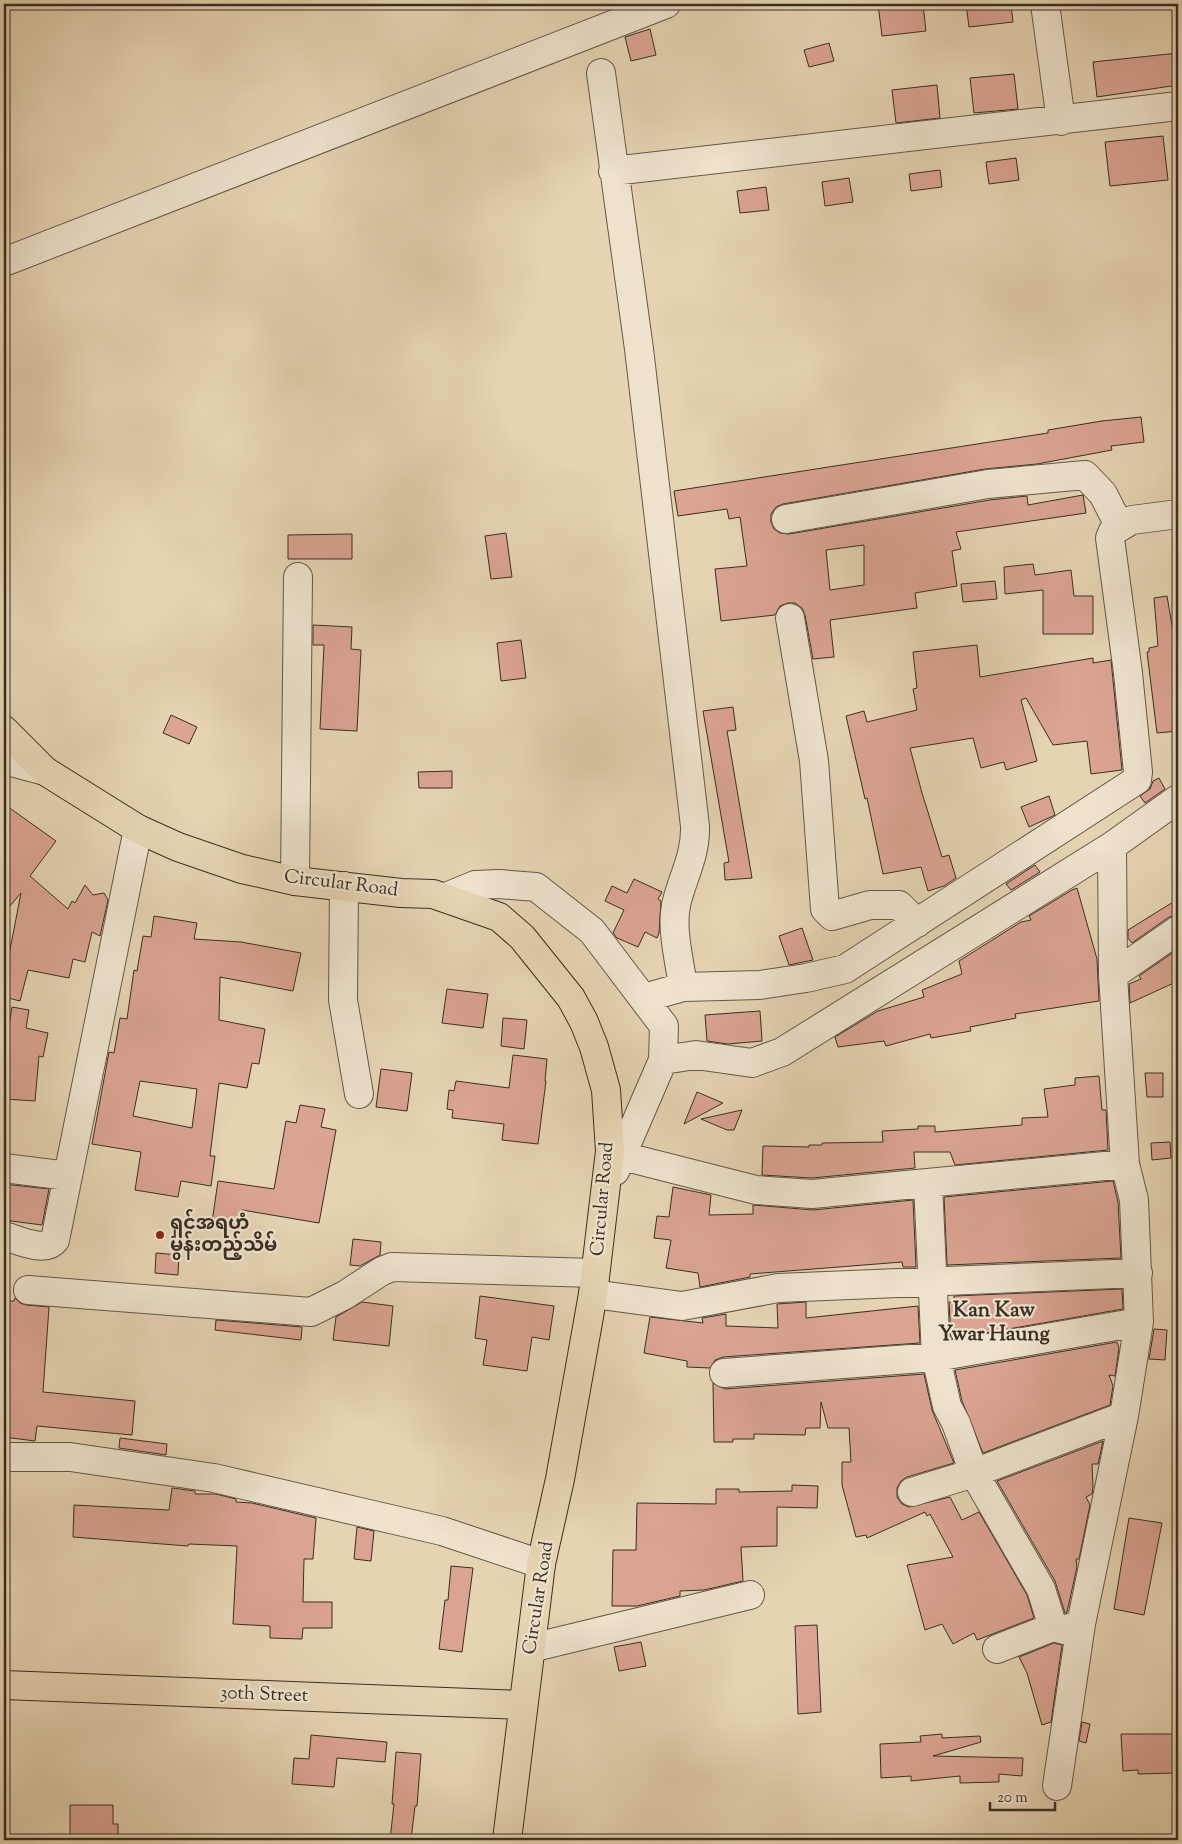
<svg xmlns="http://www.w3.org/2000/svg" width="1182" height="1844" font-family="'Sorts Mill Goudy','Noto Sans Myanmar',serif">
	<rect width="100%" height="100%" fill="#e5d3b2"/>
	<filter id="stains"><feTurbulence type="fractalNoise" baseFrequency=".004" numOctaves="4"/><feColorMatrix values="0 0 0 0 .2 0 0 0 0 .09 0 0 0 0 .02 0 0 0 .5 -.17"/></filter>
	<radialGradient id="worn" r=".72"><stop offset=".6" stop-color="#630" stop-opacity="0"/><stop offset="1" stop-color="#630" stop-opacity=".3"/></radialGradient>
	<path fill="#daa392" stroke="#382f24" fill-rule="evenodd" d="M 878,4 L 923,4 L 926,31 L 882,36 Z
		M 966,4 L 1011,4 L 1013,22 L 969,27 Z
		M 650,29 L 656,55 L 631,61 L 625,37 Z
		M 829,43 L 834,61 L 809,67 L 804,50 Z
		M 1178,53 L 1178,85 L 1097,97 L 1093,62 Z
		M 1014,74 L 1018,109 L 974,113 L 970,78 Z
		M 937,85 L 940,118 L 896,123 L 892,90 Z
		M 1163,136 L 1168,180 L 1110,186 L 1105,142 Z
		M 1016,158 L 1019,180 L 989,184 L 986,162 Z
		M 940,170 L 942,187 L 911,191 L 909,174 Z
		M 849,178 L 853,202 L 825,206 L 822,182 Z
		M 766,187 L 769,210 L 740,213 L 737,191 Z
		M 1141,417 L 1144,442 L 1111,446 L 1112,450 L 1037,464 L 985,469 L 783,504 L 776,507 L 771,514 L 771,522 L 774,529 L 780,533 L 789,534 L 990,500 L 1027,496 L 1028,505 L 1083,495 L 1086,513 L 956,532 L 961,549 L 952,551 L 957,586 L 915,593 L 917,608 L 830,620 L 834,657 L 813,659 L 805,615 L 802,608 L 795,603 L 788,603 L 780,606 L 775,615 L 721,621 L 715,569 L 747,566 L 740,517 L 729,519 L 727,509 L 678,516 L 674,491 L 1048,433 L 1048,430 L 1102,421 ZM 864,545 L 864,585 L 830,590 L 826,550 Z
		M 506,533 L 512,577 L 491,579 L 485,536 Z
		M 352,534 L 352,559 L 288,559 L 288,535 Z
		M 1033,564 L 1035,575 L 1071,570 L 1074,596 L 1093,596 L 1093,634 L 1043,634 L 1043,590 L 1005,594 L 1004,567 Z
		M 995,581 L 997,599 L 963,602 L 961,584 Z
		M 1167,596 L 1176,649 L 1178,648 L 1178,731 L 1157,733 L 1147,652 L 1149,652 L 1149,648 L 1158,646 L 1154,598 Z
		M 313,625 L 352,627 L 351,649 L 361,650 L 357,731 L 320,729 L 324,645 L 313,645 Z
		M 521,640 L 526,678 L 501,681 L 497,643 Z
		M 977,645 L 980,677 L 1093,658 L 1093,663 L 1111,660 L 1122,770 L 1091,774 L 1087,741 L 1053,745 L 1026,698 L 1021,700 L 1037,761 L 1006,770 L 1004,762 L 981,768 L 973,738 L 910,748 L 922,793 L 942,857 L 949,855 L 956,878 L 944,886 L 928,891 L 921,867 L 883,874 L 867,798 L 865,799 L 846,716 L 864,711 L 867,722 L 917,710 L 913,689 L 917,688 L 913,652 Z
		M 733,707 L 736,730 L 727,731 L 752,878 L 725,880 L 724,863 L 729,862 L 703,711 Z
		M 171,715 L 197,727 L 189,744 L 163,733 Z
		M 452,771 L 452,788 L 419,788 L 418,772 Z
		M 1159,778 L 1165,789 L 1145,803 L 1140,796 L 1150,789 L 1153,781 Z
		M 1049,796 L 1055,815 L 1029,827 L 1021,807 Z
		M 4,804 L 56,841 L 30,876 L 68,909 L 72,901 L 75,903 L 85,885 L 93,895 L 104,893 L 108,900 L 100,936 L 92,932 L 85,962 L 73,959 L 69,978 L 28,970 L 20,1001 L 4,997 L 9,966 L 7,965 L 21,893 L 4,913 Z
		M 1035,865 L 1040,872 L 1011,890 L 1006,884 Z
		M 634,879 L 662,892 L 658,899 L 661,901 L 659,933 L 657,938 L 645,932 L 638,947 L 617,938 L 613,933 L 624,910 L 605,901 L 612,886 L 627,893 Z
		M 1077,888 L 1097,959 L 1099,1001 L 1015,1014 L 1016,1018 L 970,1027 L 971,1031 L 931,1038 L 930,1034 L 886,1046 L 884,1041 L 838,1047 L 835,1037 L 878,1011 L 924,997 L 922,990 L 962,974 L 959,961 L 1021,922 L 1031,920 L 1029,916 L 1072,890 Z
		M 1178,899 L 1178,915 L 1169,917 L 1132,943 L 1128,938 L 1128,930 Z
		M 154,916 L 197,923 L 194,939 L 241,942 L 301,953 L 293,991 L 220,977 L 219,1020 L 265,1029 L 259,1064 L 252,1063 L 247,1088 L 219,1083 L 210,1156 L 215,1156 L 211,1186 L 181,1181 L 178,1197 L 135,1190 L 141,1152 L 92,1144 L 109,1052 L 114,1053 L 120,1018 L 127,1019 L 134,970 L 137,971 L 143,936 L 151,937 ZM 140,1081 L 197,1089 L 192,1128 L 133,1116 Z
		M 802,928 L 813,960 L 789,965 L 779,936 Z
		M 1178,949 L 1178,981 L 1130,1003 L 1129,984 L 1141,979 L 1139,976 Z
		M 447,989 L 488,994 L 483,1028 L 442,1023 Z
		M 12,1007 L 29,1010 L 26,1028 L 48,1033 L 43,1057 L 39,1056 L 35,1101 L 4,1099 L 4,1054 Z
		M 760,1011 L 762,1041 L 728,1044 L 707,1041 L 705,1015 Z
		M 503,1018 L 527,1020 L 524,1049 L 501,1046 Z
		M 513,1055 L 547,1059 L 545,1081 L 546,1081 L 538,1144 L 502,1140 L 504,1124 L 452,1118 L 453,1110 L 447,1109 L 449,1090 L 454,1091 L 456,1081 L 509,1088 Z
		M 381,1069 L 412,1073 L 407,1111 L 376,1107 Z
		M 1145,1073 L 1163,1073 L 1163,1097 L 1147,1097 Z
		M 1099,1076 L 1102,1110 L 1106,1110 L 1108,1150 L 955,1165 L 950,1152 L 914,1152 L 915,1168 L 812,1178 L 762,1175 L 763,1146 L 809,1147 L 809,1145 L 822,1145 L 822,1143 L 883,1142 L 882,1131 L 918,1129 L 918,1126 L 935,1126 L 935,1132 L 1022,1125 L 1022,1118 L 1048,1117 L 1044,1089 L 1075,1085 L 1075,1078 Z
		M 697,1092 L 723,1103 L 684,1124 Z
		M 300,1105 L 325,1109 L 321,1127 L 336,1130 L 319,1223 L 242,1210 L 240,1226 L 212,1222 L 218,1181 L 274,1189 L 286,1121 L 296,1123 Z
		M 742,1110 L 734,1130 L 727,1130 L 701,1119 Z
		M 1170,1142 L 1171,1158 L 1152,1160 L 1151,1143 Z
		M 1113,1181 L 1118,1202 L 1121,1258 L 947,1265 L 944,1197 Z
		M 4,1184 L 49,1189 L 42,1225 L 4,1220 Z
		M 673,1187 L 711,1195 L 709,1215 L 753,1214 L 753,1205 L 813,1210 L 913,1200 L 916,1267 L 903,1267 L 902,1262 L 750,1274 L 750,1277 L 700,1287 L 698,1273 L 666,1268 L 671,1240 L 654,1238 L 657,1216 L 669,1217 Z
		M 353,1239 L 381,1242 L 380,1255 L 360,1266 L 350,1265 Z
		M 156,1253 L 179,1255 L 178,1275 L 155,1273 Z
		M 1122,1289 L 1123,1309 L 951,1339 L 949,1302 L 954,1302 L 954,1296 Z
		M 480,1296 L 554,1306 L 549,1340 L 532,1337 L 527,1371 L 483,1365 L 487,1340 L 475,1338 Z
		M 15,1298 L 20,1303 L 26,1305 L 49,1307 L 43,1392 L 135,1401 L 132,1435 L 37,1426 L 35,1441 L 4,1437 L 4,1301 L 14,1301 Z
		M 362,1302 L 393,1306 L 389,1346 L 333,1340 L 336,1317 Z
		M 806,1302 L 806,1318 L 918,1306 L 920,1343 L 723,1357 L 715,1360 L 710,1368 L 687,1367 L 687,1361 L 644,1353 L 650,1317 L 703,1323 L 702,1318 L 726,1314 L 726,1326 L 778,1328 L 777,1304 Z
		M 216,1320 L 302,1327 L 301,1340 L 215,1330 Z
		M 1154,1329 L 1167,1330 L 1165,1360 L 1149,1359 Z
		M 1117,1342 L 1119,1348 L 1115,1376 L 1109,1375 L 1113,1386 L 1110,1405 L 983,1453 L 962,1401 L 955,1370 Z
		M 924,1374 L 932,1410 L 954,1463 L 907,1477 L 901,1481 L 897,1488 L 897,1497 L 902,1504 L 909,1507 L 950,1497 L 962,1520 L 979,1512 L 1027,1595 L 1034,1618 L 977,1640 L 974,1633 L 953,1644 L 942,1624 L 925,1630 L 907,1565 L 953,1557 L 930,1514 L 927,1516 L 925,1512 L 867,1538 L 866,1535 L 856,1537 L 842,1485 L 842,1462 L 851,1462 L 849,1428 L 828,1428 L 821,1402 L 820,1428 L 806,1428 L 805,1435 L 754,1434 L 754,1439 L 733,1439 L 733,1442 L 714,1442 L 713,1383 L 725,1389 Z
		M 120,1438 L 167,1444 L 166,1455 L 119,1448 Z
		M 1103,1441 L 1098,1464 L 1092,1464 L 1093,1487 L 1092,1494 L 1086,1497 L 1090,1505 L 1079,1559 L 1076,1559 L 1077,1567 L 1067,1612 L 1065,1613 L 1055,1581 L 997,1481 Z
		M 792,1485 L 818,1486 L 817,1508 L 777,1507 L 777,1546 L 741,1547 L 743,1581 L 704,1590 L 680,1591 L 680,1596 L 637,1606 L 612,1606 L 613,1550 L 636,1550 L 637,1503 L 716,1504 L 716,1489 L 739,1489 L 739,1492 L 792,1491 Z
		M 172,1488 L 195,1491 L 195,1494 L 216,1494 L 236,1499 L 236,1502 L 252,1503 L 316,1518 L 313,1559 L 304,1559 L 303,1602 L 332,1602 L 332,1628 L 303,1628 L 302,1639 L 270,1638 L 270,1626 L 233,1624 L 237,1546 L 189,1544 L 188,1546 L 73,1537 L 74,1505 L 169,1510 Z
		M 1129,1518 L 1162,1523 L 1144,1615 L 1114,1609 Z
		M 357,1527 L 374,1531 L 371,1561 L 354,1559 Z
		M 451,1566 L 473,1568 L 462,1652 L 439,1649 L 445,1600 L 448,1600 Z
		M 817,1625 L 821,1712 L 798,1714 L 795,1626 Z
		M 641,1642 L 646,1666 L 619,1671 L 614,1647 Z
		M 1054,1643 L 1062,1645 L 1051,1722 L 1042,1725 L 1027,1673 L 1019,1657 Z
		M 1082,1722 L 1090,1724 L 1086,1743 L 1079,1741 Z
		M 942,1734 L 942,1738 L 980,1736 L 981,1742 L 933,1756 L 1023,1758 L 1022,1776 L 999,1774 L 999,1782 L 960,1783 L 960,1776 L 911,1781 L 911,1776 L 881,1778 L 880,1744 L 921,1742 L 920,1736 Z
		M 1121,1734 L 1174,1734 L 1175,1773 L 1138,1774 L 1138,1770 L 1123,1771 Z
		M 311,1735 L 387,1742 L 385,1762 L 337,1758 L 334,1787 L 292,1784 L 294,1758 L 309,1759 Z
		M 396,1752 L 421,1754 L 417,1806 L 415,1806 L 411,1840 L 390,1840 L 394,1804 L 392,1804 Z
		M 70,1805 L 113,1805 L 113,1824 L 118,1824 L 118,1840 L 70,1840 Z"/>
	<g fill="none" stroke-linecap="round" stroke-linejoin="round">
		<g stroke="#635848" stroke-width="30">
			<path id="minor" d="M 1045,4 L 1061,121
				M 601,73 L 639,349 L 695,826 C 696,856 682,878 676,905 C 671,931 680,962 683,987
				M 613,171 L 1178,106
				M 4,262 L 666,4
				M 786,519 L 988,484 L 1085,475 L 1103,494 L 1120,527
				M 790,618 L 814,761 L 825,909 L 832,916 L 870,905 L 899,905 L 917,923
				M 4,760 L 45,771
				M 1112,846 L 1113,975 L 1125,1164 L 1134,1200 L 1139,1322
				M 295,881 L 298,577
				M 344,886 L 343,1000 L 359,1094
				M 446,897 L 475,885 L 499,884 L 536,887 L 592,931 L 664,1026 L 663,1060 L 615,1171
				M 1113,975 L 1178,930
				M 644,998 L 683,987 L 760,985 L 806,978 L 845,969 L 1137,780 L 1138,772 L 1128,673 L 1110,538 L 1113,531 L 1132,520 L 1178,514
				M 663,1060 L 696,1055 L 752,1063 L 782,1052 L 1112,846 L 1178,799
				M 622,1156 L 756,1190 L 812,1194 L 1125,1164
				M 4,1168 L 68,1176
				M 928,1183 L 936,1357 L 947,1406 L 956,1423 L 974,1473 L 1041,1589 L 1053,1627
				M 4,1236 C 18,1240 45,1253 55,1240 L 138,829
				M 28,1290 L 311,1312 L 345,1295 L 382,1271 L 392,1267 L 595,1273
				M 593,1294 L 682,1306 L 778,1288 L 1138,1273
				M 724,1373 L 936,1357 L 1139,1322 L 1124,1416 L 1081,1624 L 1064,1630 L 1053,1627 L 997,1649
				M 4,1457 L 70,1457 L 214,1478 L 442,1531 L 541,1564
				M 912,1492 L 974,1473 L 1124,1416
				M 531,1648 L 750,1595
				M 1057,1786 L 1081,1624"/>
		</g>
		<g stroke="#382f24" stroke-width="30">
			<path id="major" d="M 4,730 L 45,771 L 138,829 L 178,847 L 242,869 L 295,881 L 401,893 L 433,894 L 499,917 L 522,937 L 571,998 L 584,1022 L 594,1047 L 606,1090 L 610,1151 L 593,1294 L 560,1479 L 541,1564 L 507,1840
				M 4,1685 L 523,1705"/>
		</g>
		<use href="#minor" stroke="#eee2cd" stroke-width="28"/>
		<use href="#major" stroke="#e5d3b2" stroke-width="28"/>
	</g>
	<circle fill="#8f2418" stroke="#eee2cd" stroke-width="2" cx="160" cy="1235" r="5"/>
	<g text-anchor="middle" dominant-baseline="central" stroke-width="4.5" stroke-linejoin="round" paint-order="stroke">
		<g font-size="19" fill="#382f24" stroke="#eee2cd">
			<text transform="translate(341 884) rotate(7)">Circular Road</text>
			<text transform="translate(603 1199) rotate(-85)">Circular Road</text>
			<text transform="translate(539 1598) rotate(-81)">Circular Road</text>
			<text transform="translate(264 1695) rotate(2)">30th Street</text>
		</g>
		<g font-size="19" font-weight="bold" fill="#382f24" stroke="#eee2cd" text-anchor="start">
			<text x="170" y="1224">ရှင်အရဟံ<tspan x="170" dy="22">မွန်းတည့်သိမ်</tspan></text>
		</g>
		<g font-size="21" font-weight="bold" fill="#382f24" stroke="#eee2cd">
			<text x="994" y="1311">Kan Kaw<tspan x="994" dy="24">Ywar Haung</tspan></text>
		</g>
	</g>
	<rect width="1182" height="1844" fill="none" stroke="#e5d3b2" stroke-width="20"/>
	<rect x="5" y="5" width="1172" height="1834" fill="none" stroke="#382f24" stroke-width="2.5"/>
	<rect x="10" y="10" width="1162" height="1824" fill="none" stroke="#382f24"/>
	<path d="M990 1802v8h65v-8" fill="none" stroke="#382f24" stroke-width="2.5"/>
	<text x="997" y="1802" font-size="15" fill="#382f24" stroke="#eee2cd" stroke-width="4" paint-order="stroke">20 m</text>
	<rect width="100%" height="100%" filter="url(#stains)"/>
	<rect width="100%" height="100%" fill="url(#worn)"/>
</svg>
